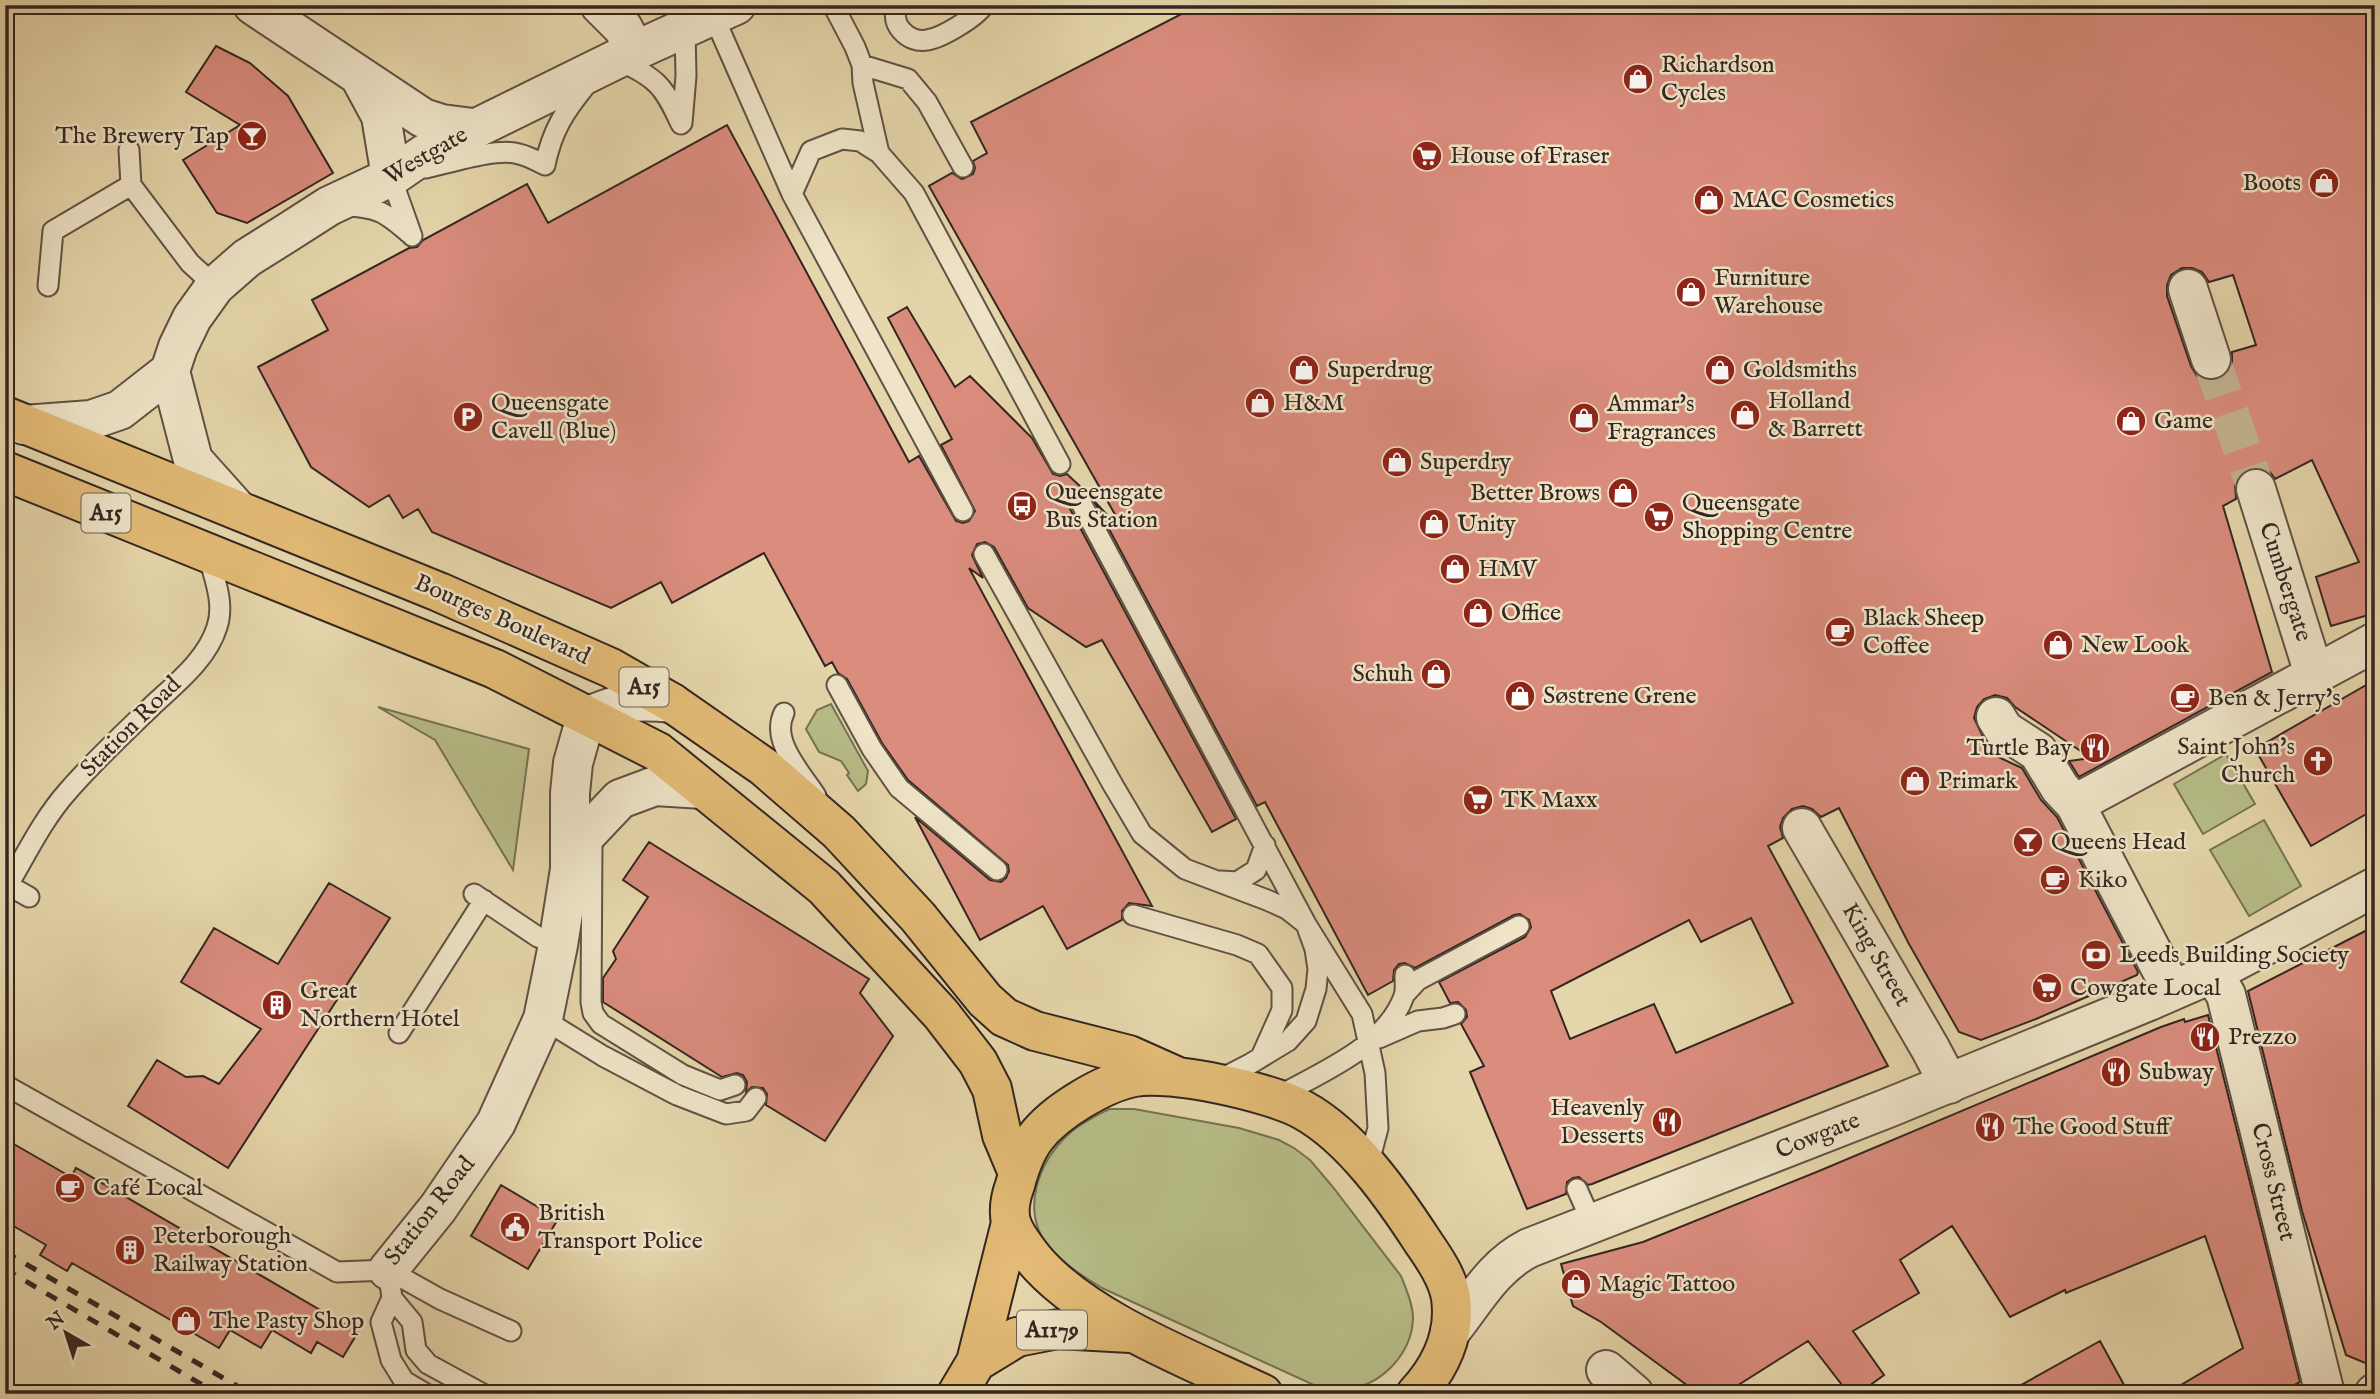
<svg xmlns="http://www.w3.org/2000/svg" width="2380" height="1399" font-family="'IM FELL English',serif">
	<rect width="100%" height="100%" fill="#e6d6ab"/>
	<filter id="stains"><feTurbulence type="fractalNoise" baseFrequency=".00286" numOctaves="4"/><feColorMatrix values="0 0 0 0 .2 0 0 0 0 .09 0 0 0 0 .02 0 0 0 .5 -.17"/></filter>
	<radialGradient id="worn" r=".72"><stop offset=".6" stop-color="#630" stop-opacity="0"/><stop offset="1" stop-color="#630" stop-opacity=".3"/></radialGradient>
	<path fill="#b7bd88" stroke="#757254" stroke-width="2" d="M 831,704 L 868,771 L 866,784 L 858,791 L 847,775 L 849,773 L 841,761 L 819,752 L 806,729 L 817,710 Z
		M 378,707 L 529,749 L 513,870 L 435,740 Z
		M 2226,754 L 2255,804 L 2203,834 L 2174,784 Z
		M 2264,820 L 2301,886 L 2249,916 L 2210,850 Z
		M 1109,1109 L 1134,1109 L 1239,1128 L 1279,1140 L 1294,1148 L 1310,1160 L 1332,1186 L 1401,1276 C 1406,1289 1413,1304 1413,1318 C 1412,1353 1383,1384 1349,1389 C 1339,1391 1326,1387 1316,1386 L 1102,1288 C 1084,1277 1065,1265 1050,1248 C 1019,1212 1038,1161 1071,1132 C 1082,1123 1096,1116 1109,1109 Z"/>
	<path fill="#da8c7d" stroke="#332621" stroke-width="2" fill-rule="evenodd" d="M 1199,5 L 2375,5 L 2375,613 L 2331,626 L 2316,577 L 2359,562 L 2312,460 L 2275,479 L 2270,472 L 2261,468 L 2250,468 L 2240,474 L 2235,484 L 2236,499 L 2223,506 L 2272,672 L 2079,777 L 2069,761 L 2091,758 L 2015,707 L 2007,698 L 1995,695 L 1984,699 L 1977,707 L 1974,718 L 1985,741 L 1996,756 L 2022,768 L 2041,800 L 2057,817 L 2138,972 L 2137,975 L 2036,1019 L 1981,1040 L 1959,1032 L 1909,944 L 1839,808 L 1821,817 L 1812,809 L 1803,806 L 1792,809 L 1783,818 L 1780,827 L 1783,838 L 1768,846 L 1888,1066 L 1592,1184 L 1588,1185 L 1579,1177 L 1573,1178 L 1567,1182 L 1566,1194 L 1527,1209 L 1470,1072 L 1484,1066 L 1461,1024 L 1467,1017 L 1466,1010 L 1458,1002 L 1450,1003 L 1439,982 L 1525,937 L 1531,927 L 1529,920 L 1520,914 L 1514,915 L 1415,968 L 1405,963 L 1399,964 L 1394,970 L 1393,981 L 1368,995 L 1265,802 L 1257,806 L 1094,501 L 1113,521 L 1117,518 L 929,186 L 952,173 L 962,179 L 973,174 L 975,168 L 973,161 L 987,153 L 971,122 ZM 2182,268 L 2192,268 L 2202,272 L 2209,282 L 2233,275 L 2256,345 L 2232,352 L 2232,363 L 2228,373 L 2217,380 L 2206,380 L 2197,376 L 2191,366 L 2167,296 L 2167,285 L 2171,275 ZM 1751,918 L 1793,1003 L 1676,1053 L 1654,1004 L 1570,1039 L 1551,991 L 1689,920 L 1701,942 Z
		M 216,46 L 250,63 L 288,96 L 333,173 L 247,223 L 217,213 L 183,160 L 240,125 L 186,92 Z
		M 727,125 L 909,462 L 919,456 L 956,521 L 963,523 L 969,521 L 975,511 L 941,445 L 952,439 L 888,318 L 907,307 L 955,387 L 970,376 L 1032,438 L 1053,474 L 1060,476 L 1067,474 L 1083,489 L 1075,490 L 1070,494 L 1068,500 L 1069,507 L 1236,819 L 1212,832 L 1102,640 L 1086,647 L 1028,608 L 994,547 L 985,542 L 977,544 L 972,555 L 983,578 L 969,568 L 1152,906 L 1129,903 L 1122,911 L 1122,920 L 1067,949 L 1043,906 L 980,940 L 915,817 L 990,880 L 1001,882 L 1006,878 L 1009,871 L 1008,865 L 908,780 L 882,743 L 847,679 L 838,673 L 832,662 L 825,666 L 764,553 L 672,603 L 661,582 L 611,608 L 432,532 L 418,509 L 403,518 L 389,495 L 369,507 L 311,467 L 258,367 L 328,330 L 312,300 L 409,248 L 417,247 L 423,240 L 527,184 L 548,223 Z
		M 2375,680 L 2375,809 L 2311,846 L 2255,749 Z
		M 649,842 L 869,979 L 860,993 L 893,1036 L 825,1141 L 766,1105 L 767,1094 L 763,1088 L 752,1087 L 746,1092 L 747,1082 L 743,1075 L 737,1073 L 722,1077 L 603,1002 L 603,978 L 616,959 L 613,951 L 648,897 L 623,880 Z
		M 329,883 L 390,918 L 228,1168 L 128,1106 L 157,1060 L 186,1077 L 203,1076 L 219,1084 L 261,1029 L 181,982 L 214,928 L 278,964 Z
		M 2375,926 L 2375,1367 L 2346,1355 L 2302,1211 L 2248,991 Z
		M 2208,1015 L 2300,1382 L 2278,1394 L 2166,1394 L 2243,1348 L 2205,1236 L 2066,1293 L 2065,1290 L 2010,1317 L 1952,1226 L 1900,1260 L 1919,1293 L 1853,1331 L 1884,1375 L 1858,1394 L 1849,1394 L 1808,1341 L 1724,1394 L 1699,1394 L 1601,1322 L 1573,1306 L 1561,1264 L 1643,1242 L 1819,1171 L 2161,1027 L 2184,1019 L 2185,1022 Z
		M 5,1139 L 71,1177 L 76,1168 L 358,1332 L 343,1357 L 317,1342 L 311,1353 L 272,1330 L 261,1348 L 230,1330 L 219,1348 L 72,1263 L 67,1271 L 40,1255 L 46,1245 L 5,1221 Z
		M 501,1185 L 558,1219 L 528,1269 L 471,1236 Z
		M 2100,1341 L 2129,1394 L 2005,1394 Z"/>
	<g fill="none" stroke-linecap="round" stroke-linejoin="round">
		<path stroke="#c2b38f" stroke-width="38" stroke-dasharray="38 19" stroke-linecap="butt" d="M 2211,359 L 2256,489"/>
		<g stroke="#605244" stroke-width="23">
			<path id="lane" d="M 833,5 L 855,47 L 862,65 L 863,83 L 879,153
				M 897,5 C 894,15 895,24 902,31 C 908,38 918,42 927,40 C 942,38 976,17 984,5
				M 714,17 L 792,194 L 963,511
				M 617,59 C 658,80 662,83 681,124
				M 862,65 L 908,79 L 927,102 L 963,167
				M 682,123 L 686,76 L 685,30
				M 129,150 L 131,185
				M 426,168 C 449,163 498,147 519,154 C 528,156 537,161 545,165 C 552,131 564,112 586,85
				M 397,176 L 391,177 L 412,236
				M 131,185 L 190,263 L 215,286
				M 792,194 L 811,151 L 842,139 L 860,141 L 879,153 L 914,193 L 1060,464
				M 346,206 C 378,207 386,213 409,233
				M 48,286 L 53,231 L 131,185
				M 1080,501 L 1306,924 L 1362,1014 L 1375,1073 L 1378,1128 L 1368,1166
				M 984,554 L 1113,785 L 1142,834 L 1185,869 L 1267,900 L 1287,909 L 1306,924 L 1315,949 L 1318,969 L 1316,989 L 1306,1021 L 1288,1041 L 1250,1064 L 1219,1080
				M 837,685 L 872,749 L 899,788 L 997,870
				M 784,713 C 770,741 802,774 816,796
				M 592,842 L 591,1002 L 593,1013 L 601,1024 L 683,1075 L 720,1090 L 735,1085
				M 1221,881 L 1237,882 L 1256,870 L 1265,845
				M 8,885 L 29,897
				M 5,890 C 25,857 42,820 68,791 C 93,762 122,735 150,708 C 174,685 207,660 217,627 C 225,603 214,578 208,554
				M 474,894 L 538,937 L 558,945
				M 1133,915 L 1237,945 L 1258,954 L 1282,988 L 1282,1010 L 1261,1057
				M 1405,994 L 1418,980 L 1519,926
				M 543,1019 L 603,1056 L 677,1095 L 726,1114 L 746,1111 L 756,1098
				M 399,1033 L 484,900
				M 1379,1038 L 1418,1021 L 1443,1018 L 1455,1014
				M 5,1085 L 337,1272 L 388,1270 L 440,1299 L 511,1331
				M 1275,1098 C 1319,1073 1386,1047 1404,996 C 1406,990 1405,982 1405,975
				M 1577,1189 L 1593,1225
				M 388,1270 L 392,1298 L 381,1322 L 391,1360 L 404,1381 L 426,1394
				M 392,1298 L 412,1322 L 416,1350 L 428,1364 L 483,1394"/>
		</g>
		<g stroke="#605244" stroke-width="42">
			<path id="street" d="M 253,5 L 423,118 L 442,124 L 473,128
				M 600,5 L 623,28 L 635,51
				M 361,79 L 381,116 L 391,177
				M 2188,289 L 2211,359
				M 24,425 L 91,420 L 120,410 L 170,371
				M 2256,489 L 2314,674
				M 236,508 L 193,460 L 170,371 L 178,347 L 192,318 L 215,286 L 247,258 L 290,231 L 329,206 L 391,177 L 426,153 L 617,59 L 736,5
				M 1996,717 L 2004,730 L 2038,752 L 2060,788 L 2075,804 L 2172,990
				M 2075,804 L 2375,642
				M 1802,828 L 1930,1048 L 1949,1084
				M 571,867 L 584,837 L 620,799 L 655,786 L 703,789
				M 2213,973 L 2226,995 L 2325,1394
				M 388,1270 L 438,1208 L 496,1123 L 543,1019 L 558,945 L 570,869 L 570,793 L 573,763 L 586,717 C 622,702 633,699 672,703
				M 1450,1332 C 1475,1301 1493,1266 1529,1248 L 1888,1108 L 2149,1001 L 2213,973 L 2375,887
				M 1606,1370 L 1634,1394
				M 2374,1394 L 2375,1393"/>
		</g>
		<g stroke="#332621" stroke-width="42">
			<path id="primary" d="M 5,416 L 439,592 L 611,668 L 672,703 L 764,767 L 839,832 L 918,917 L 985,1000 L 1004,1017 L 1035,1031 L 1129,1055 L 1176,1076
				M 5,471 L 495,669 L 658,752 L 824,887 L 941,1014 L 978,1062 L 992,1089 L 1002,1135 L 1018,1173
				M 976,1362 L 1017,1337 L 1058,1329 L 1130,1333
				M 957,1394 L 976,1362 L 1011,1223
				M 1263,1394 C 1192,1360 1083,1319 1033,1258 C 1026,1249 1014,1233 1011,1222 C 1008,1210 1011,1196 1015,1185 C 1019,1170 1026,1150 1036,1137 C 1055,1112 1103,1083 1134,1077 C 1171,1070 1270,1092 1303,1110 C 1352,1137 1393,1196 1423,1242 C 1434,1258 1448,1278 1451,1298 C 1456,1335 1440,1368 1416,1394"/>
		</g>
		<use href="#lane" stroke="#efe4c8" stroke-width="19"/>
		<use href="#street" stroke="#efe4c8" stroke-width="38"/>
		<use href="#primary" stroke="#e3bb76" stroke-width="38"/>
		<path stroke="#332621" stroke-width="5" stroke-dasharray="12 12" stroke-linecap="butt" d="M 5,1252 L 251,1394
			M 5,1269 L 218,1394
			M 5,1381 L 27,1394"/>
	</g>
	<defs>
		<g id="shop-disc" transform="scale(1.575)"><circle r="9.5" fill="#8f2418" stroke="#efe4c8"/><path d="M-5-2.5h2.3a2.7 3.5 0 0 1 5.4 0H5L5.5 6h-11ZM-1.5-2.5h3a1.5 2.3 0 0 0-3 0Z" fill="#fff"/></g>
		<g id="bar-disc" transform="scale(1.575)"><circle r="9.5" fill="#8f2418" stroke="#efe4c8"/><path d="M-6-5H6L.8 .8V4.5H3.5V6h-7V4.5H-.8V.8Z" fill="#fff"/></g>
		<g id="supermarket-disc" transform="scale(1.575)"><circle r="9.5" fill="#8f2418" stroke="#efe4c8"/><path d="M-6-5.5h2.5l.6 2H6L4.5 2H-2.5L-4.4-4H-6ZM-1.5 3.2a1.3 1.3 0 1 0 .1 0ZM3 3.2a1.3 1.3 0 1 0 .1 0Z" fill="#fff"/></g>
		<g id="parking-disc" transform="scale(1.575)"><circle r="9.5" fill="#8f2418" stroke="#efe4c8"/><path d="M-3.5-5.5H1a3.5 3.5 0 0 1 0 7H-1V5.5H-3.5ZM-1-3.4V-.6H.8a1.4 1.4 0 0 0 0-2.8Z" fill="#fff"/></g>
		<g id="bus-disc" transform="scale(1.575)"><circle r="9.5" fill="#8f2418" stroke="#efe4c8"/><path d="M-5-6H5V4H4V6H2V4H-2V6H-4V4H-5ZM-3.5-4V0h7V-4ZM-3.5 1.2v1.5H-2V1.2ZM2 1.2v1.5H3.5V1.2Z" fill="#fff"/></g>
		<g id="cafe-disc" transform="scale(1.575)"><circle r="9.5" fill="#8f2418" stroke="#efe4c8"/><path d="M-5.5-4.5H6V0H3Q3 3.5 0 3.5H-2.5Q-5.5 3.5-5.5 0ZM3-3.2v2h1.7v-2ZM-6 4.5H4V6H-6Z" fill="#fff"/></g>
		<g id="restaurant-disc" transform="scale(1.575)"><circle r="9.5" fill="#8f2418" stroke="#efe4c8"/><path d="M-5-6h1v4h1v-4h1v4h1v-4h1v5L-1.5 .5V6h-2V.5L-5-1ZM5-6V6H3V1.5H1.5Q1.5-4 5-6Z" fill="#fff"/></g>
		<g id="church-disc" transform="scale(1.575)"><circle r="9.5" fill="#8f2418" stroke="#efe4c8"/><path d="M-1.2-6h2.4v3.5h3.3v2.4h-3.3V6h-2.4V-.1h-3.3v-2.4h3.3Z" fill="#fff"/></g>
		<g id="bank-disc" transform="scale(1.575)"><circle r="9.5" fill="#8f2418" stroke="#efe4c8"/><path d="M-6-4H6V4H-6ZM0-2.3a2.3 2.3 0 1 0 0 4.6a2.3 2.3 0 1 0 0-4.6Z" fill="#fff"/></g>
		<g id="building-disc" transform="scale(1.575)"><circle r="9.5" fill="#8f2418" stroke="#efe4c8"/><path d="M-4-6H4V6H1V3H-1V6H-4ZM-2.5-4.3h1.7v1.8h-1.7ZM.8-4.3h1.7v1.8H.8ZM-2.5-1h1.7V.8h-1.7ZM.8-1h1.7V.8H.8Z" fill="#fff"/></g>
		<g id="civic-disc" transform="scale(1.575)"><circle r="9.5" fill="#8f2418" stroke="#efe4c8"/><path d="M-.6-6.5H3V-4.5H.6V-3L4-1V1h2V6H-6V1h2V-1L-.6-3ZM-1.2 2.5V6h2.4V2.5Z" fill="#fff"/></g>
	</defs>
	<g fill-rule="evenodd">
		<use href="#shop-disc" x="1638" y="79"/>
		<use href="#bar-disc" x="252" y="136"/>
		<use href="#supermarket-disc" x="1427" y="156"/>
		<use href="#shop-disc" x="2324" y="183"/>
		<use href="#shop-disc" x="1709" y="200"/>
		<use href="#shop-disc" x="1691" y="292"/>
		<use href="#shop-disc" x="1304" y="370"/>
		<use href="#shop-disc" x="1720" y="370"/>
		<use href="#shop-disc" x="1260" y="403"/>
		<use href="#shop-disc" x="1745" y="415"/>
		<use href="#parking-disc" x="468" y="417"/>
		<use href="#shop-disc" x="1584" y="418"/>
		<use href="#shop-disc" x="2131" y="421"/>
		<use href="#shop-disc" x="1397" y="462"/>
		<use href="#shop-disc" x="1623" y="493"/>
		<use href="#bus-disc" x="1022" y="506"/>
		<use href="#supermarket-disc" x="1659" y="517"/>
		<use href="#shop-disc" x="1434" y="524"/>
		<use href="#shop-disc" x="1455" y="569"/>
		<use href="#shop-disc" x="1478" y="613"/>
		<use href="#cafe-disc" x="1840" y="632"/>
		<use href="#shop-disc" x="2058" y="645"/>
		<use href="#shop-disc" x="1436" y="674"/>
		<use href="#shop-disc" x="1520" y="696"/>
		<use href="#cafe-disc" x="2185" y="698"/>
		<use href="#restaurant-disc" x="2095" y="748"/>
		<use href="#church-disc" x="2318" y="761"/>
		<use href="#shop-disc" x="1915" y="781"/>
		<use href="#supermarket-disc" x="1478" y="800"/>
		<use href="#bar-disc" x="2028" y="842"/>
		<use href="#cafe-disc" x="2055" y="880"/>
		<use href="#bank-disc" x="2096" y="955"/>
		<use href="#supermarket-disc" x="2047" y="988"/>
		<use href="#building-disc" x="277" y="1005"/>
		<use href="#restaurant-disc" x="2205" y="1037"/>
		<use href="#restaurant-disc" x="2116" y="1072"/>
		<use href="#restaurant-disc" x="1667" y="1122"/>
		<use href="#restaurant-disc" x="1990" y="1127"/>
		<use href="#cafe-disc" x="70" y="1188"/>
		<use href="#civic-disc" x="515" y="1227"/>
		<use href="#building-disc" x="130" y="1250"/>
		<use href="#shop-disc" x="1576" y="1284"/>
		<use href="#shop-disc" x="186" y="1321"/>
	</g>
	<g text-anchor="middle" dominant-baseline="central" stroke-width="5" stroke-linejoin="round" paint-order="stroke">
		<g fill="#efe4c8" stroke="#6b5f53" stroke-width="2">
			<rect x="81.5" y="493.5" width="49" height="39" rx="5"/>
			<rect x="619.5" y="667.5" width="49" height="39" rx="5"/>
			<rect x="1017" y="1310.5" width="70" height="39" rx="5"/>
		</g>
		<g font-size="23" font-weight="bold" fill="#332621">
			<text x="106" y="513">A15</text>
			<text x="644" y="687">A15</text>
			<text x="1052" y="1330">A1179</text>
		</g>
		<g font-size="24" fill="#332621" stroke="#efe4c8" text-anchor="start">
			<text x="1661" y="65">Richardson<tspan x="1661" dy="28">Cycles</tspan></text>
			<text x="229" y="136" text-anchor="end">The Brewery Tap</text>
			<text x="1450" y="156">House of Fraser</text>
			<text x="2301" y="183" text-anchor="end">Boots</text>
			<text x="1732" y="200">MAC Cosmetics</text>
			<text x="1714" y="278">Furniture<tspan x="1714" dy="28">Warehouse</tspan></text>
			<text x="1327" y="370">Superdrug</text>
			<text x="1743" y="370">Goldsmiths</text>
			<text x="1768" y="401">Holland<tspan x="1768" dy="28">&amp; Barrett</tspan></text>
			<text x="491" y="403">Queensgate<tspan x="491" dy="28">Cavell (Blue)</tspan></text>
			<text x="1283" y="403">H&amp;M</text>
			<text x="1607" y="404">Ammar's<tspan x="1607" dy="28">Fragrances</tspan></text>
			<text x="2154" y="421">Game</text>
			<text x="1420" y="462">Superdry</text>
			<text x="1045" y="492">Queensgate<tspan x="1045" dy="28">Bus Station</tspan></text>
			<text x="1600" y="493" text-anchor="end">Better Brows</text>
			<text x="1682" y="503">Queensgate<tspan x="1682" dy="28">Shopping Centre</tspan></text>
			<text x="1457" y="524">Unity</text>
			<text x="1478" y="569">HMV</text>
			<text x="1501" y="613">Office</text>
			<text x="1863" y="618">Black Sheep<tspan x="1863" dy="28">Coffee</tspan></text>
			<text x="2081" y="645">New Look</text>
			<text x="1413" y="674" text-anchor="end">Schuh</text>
			<text x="1543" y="696">Søstrene Grene</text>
			<text x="2208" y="698">Ben &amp; Jerry's</text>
			<text x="2295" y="747" text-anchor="end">Saint John's<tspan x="2295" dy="28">Church</tspan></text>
			<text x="2072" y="748" text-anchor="end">Turtle Bay</text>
			<text x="1938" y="781">Primark</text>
			<text x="1501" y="800">TK Maxx</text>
			<text x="2051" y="842">Queens Head</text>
			<text x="2078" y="880">Kiko</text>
			<text x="2119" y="955">Leeds Building Society</text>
			<text x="2070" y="988">Cowgate Local</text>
			<text x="300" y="991">Great<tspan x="300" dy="28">Northern Hotel</tspan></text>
			<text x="2228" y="1037">Prezzo</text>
			<text x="2139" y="1072">Subway</text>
			<text x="1644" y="1108" text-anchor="end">Heavenly<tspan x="1644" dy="28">Desserts</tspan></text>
			<text x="2013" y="1127">The Good Stuff</text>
			<text x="93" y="1188">Café Local</text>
			<text x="538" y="1213">British<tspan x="538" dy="28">Transport Police</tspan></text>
			<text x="153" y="1236">Peterborough<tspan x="153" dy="28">Railway Station</tspan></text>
			<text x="1599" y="1284">Magic Tattoo</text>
			<text x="209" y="1321">The Pasty Shop</text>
		</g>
		<g font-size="24" fill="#332621" stroke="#efe4c8">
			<text transform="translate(426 156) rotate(-30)">Westgate</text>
			<text transform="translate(2285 582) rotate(72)">Cumbergate</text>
			<text transform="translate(502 620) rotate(24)">Bourges Boulevard</text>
			<text transform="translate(131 727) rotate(-45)">Station Road</text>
			<text transform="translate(1876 955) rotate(60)">King Street</text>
			<text transform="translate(1818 1136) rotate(-22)">Cowgate</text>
			<text transform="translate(2273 1182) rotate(76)">Cross Street</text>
			<text transform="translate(430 1211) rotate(-52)">Station Road</text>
		</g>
	</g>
	<rect width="2380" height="1399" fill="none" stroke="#e6d6ab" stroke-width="28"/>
	<rect x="7" y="7" width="2366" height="1385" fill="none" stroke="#332621" stroke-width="3.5"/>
	<rect x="14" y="14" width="2352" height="1371" fill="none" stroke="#332621" stroke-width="2"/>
	<g transform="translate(66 1333) rotate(321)" stroke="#efe4c8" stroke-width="5" paint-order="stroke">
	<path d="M0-5L12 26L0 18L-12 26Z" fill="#332621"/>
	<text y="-10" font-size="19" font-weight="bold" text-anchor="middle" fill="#332621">N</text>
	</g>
	<rect width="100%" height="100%" filter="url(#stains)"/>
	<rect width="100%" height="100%" fill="url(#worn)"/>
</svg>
